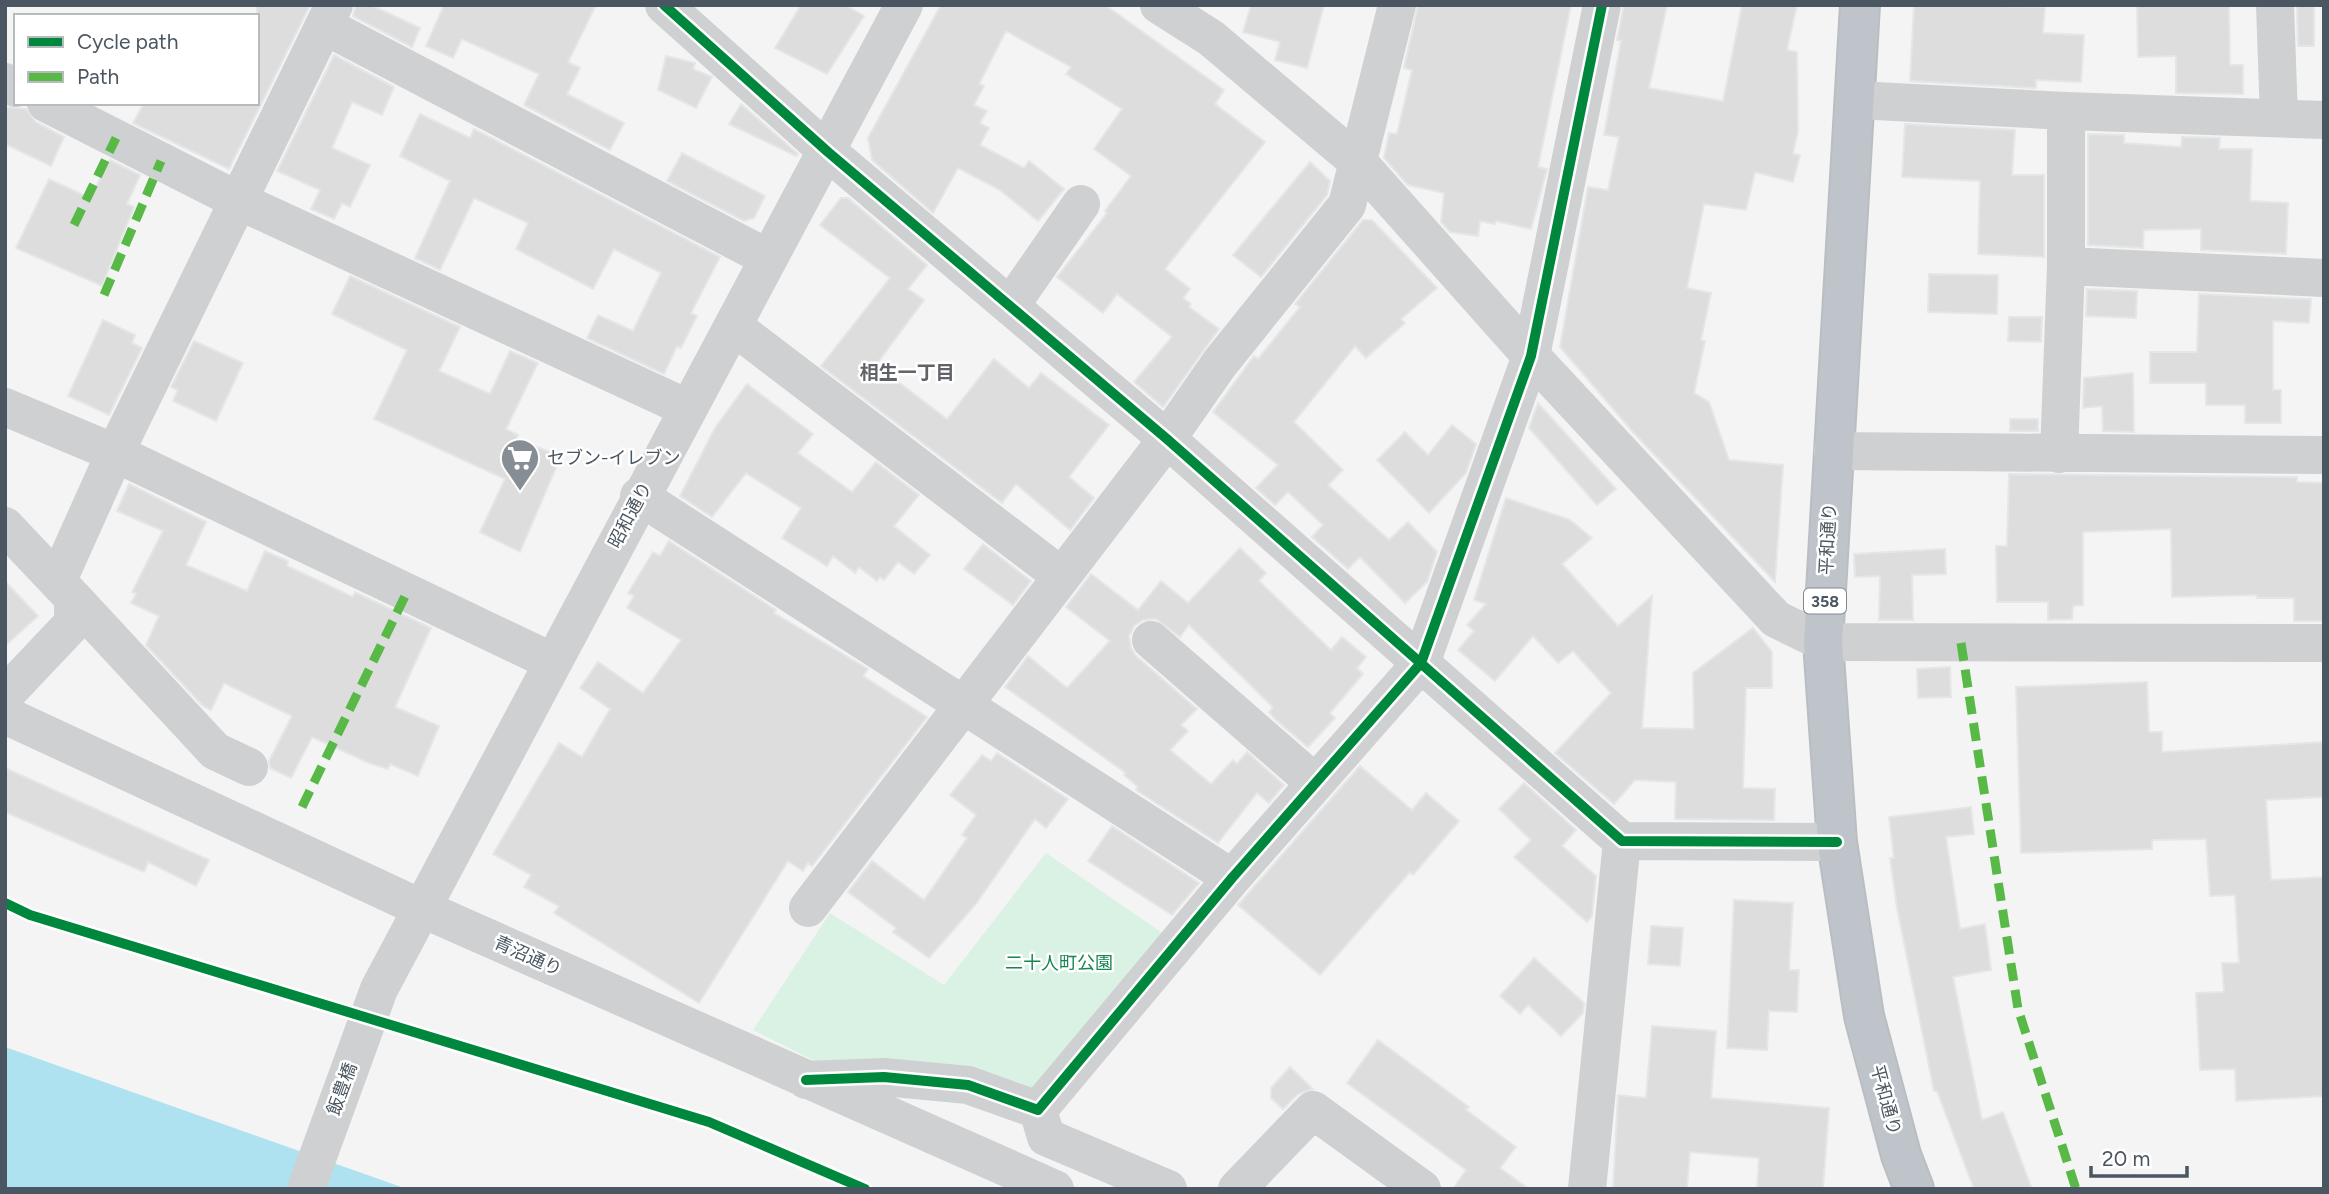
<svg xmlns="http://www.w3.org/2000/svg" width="2329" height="1194" font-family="Figtree,'Noto Sans JP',sans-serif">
	<rect width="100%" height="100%" fill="#f4f4f4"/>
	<path fill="#d9f2e3" d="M 1046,853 L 1177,943 L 1038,1110 L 835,1071 L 753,1030 L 830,913 L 944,985 Z"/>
	<path fill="#aee2f0" d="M 5,1047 L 407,1189 L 5,1188 Z"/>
	<path fill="#ddddde" stroke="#e5e6e7" stroke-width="2" d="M 257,5 L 310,5 L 229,169 L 133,123 L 144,103 L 257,103 Z
		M 356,5 L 371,5 L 420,28 L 412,47 L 353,16 Z
		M 444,5 L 596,5 L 568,62 L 580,68 L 567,94 L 624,123 L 610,150 L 524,105 L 539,74 L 462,39 L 453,58 L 426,46 Z
		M 801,5 L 845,5 L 864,16 L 827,74 L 775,48 Z
		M 941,5 L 1105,5 L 1224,90 L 1215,104 L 1265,142 L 1165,269 L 1190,289 L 1183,298 L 1191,304 L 1189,307 L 1219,329 L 1163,407 L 1134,382 L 1172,337 L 1117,294 L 1103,313 L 1057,277 L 1107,213 L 1105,211 L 1131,176 L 1094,149 L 1122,109 L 1066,74 L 1071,67 L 1006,31 L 979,84 L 984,86 L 974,105 L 987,111 L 980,123 L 989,128 L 980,145 L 1024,168 L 1029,161 L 1064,189 L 1038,221 L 1000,190 L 958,168 L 933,213 L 872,160 L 868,138 Z
		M 1251,5 L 1324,5 L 1307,68 L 1275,60 L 1280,42 L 1243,32 Z
		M 1418,5 L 1571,5 L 1538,167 L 1547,169 L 1531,229 L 1496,221 L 1495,224 L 1480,221 L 1478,236 L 1450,232 L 1441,222 L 1444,193 L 1408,185 L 1384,158 L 1389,133 L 1397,134 L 1412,70 L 1404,68 Z
		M 1624,5 L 1667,5 L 1649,88 L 1723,101 L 1742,5 L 1797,5 L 1787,50 L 1797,52 L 1798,131 L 1793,154 L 1800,155 L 1793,182 L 1755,172 L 1746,210 L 1704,204 L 1687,288 L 1711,293 L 1701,340 L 1705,341 L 1694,393 L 1709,402 L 1729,460 L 1783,465 L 1775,582 L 1633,432 L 1560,347 L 1588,187 L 1608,190 L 1619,137 L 1604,135 L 1621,41 L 1617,40 Z
		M 1914,5 L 2045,7 L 2043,33 L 2084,35 L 2081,82 L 2036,80 L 2036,88 L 1910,81 Z
		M 2137,5 L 2229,5 L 2230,65 L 2243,65 L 2243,94 L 2176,93 L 2176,56 L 2138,57 Z
		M 2297,5 L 2314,5 L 2314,46 L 2298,46 Z
		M 334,55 L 394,87 L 382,115 L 352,102 L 332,148 L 370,165 L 350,207 L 342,203 L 334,219 L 311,209 L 320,190 L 277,171 Z
		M 666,56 L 695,63 L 693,69 L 712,77 L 696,108 L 658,90 Z
		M 741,104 L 798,154 L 796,156 L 729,124 Z
		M 5,107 L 26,109 L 36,122 L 64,137 L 51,166 L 5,144 Z
		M 420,114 L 470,138 L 474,129 L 484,134 L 720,257 L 691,313 L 697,316 L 681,348 L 677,346 L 664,374 L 587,338 L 598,315 L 633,331 L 661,273 L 614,249 L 593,289 L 516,249 L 528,223 L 474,198 L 440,270 L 415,258 L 450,181 L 400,156 Z
		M 1905,124 L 2015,130 L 2012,175 L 2044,175 L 2044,257 L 1978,254 L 1980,181 L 1902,177 Z
		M 2088,134 L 2124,135 L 2124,143 L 2181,147 L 2182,137 L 2220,138 L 2219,149 L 2252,149 L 2250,201 L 2288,203 L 2286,254 L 2201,250 L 2201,229 L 2144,230 L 2143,248 L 2088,245 Z
		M 682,153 L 765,196 L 754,218 L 744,221 L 667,181 Z
		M 110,160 L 140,175 L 127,204 L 134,207 L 102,286 L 16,248 L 49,179 L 90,198 Z
		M 1310,162 L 1330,181 L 1327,195 L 1261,277 L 1233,255 Z
		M 841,198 L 848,198 L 927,265 L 908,289 L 924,300 L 876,365 L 947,419 L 994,359 L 1029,388 L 1041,373 L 1109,425 L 1069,477 L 1094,498 L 1070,530 L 1016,484 L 1002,503 L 821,366 L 890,278 L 820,225 Z
		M 1363,220 L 1372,220 L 1437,288 L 1401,319 L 1405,323 L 1366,358 L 1355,346 L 1294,422 L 1343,470 L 1328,485 L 1389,540 L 1408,522 L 1437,552 L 1427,582 L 1405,603 L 1360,557 L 1348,569 L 1312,537 L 1323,525 L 1288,492 L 1275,505 L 1256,488 L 1278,465 L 1213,412 L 1254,356 L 1258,359 L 1300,307 L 1295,304 Z
		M 1929,274 L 1998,275 L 1997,314 L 1928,312 Z
		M 350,276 L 460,327 L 439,371 L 490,394 L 510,351 L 538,363 L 506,429 L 518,435 L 516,439 L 561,456 L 520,552 L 480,532 L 505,479 L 374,419 L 407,350 L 332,314 Z
		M 2087,289 L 2137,291 L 2136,318 L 2086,316 Z
		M 2199,294 L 2311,299 L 2309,323 L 2273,321 L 2273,390 L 2281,390 L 2281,423 L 2245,423 L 2245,405 L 2206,405 L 2206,383 L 2150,383 L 2150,352 L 2197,352 Z
		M 2009,317 L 2042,317 L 2041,342 L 2008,341 Z
		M 103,320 L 135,335 L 132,343 L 142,348 L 109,415 L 68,396 Z
		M 194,341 L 243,363 L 216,421 L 173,401 L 178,390 L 171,387 Z
		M 2133,373 L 2134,432 L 2103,431 L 2102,406 L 2083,408 L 2084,378 Z
		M 747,384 L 813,434 L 798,453 L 852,492 L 876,462 L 919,495 L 894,526 L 930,555 L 914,574 L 898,562 L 884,580 L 880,577 L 877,581 L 859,567 L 855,573 L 833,556 L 827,566 L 782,538 L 801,508 L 746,473 L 712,517 L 680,496 L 715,428 Z
		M 1538,403 L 1616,489 L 1597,505 L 1529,428 Z
		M 2010,419 L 2038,419 L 2038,431 L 2010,431 Z
		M 1452,425 L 1476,444 L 1466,473 L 1429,513 L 1377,460 L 1405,432 L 1428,455 Z
		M 2009,474 L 2278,477 L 2297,477 L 2297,482 L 2324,483 L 2324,621 L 2294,621 L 2294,598 L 2257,598 L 2257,595 L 2172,597 L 2171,529 L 2083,532 L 2083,605 L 2073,606 L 2072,619 L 2048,620 L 2048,602 L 1997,602 L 1996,546 L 2007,546 Z
		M 129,484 L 206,522 L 186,565 L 247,591 L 265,551 L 288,561 L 287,566 L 353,597 L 355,592 L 431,628 L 395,707 L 439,726 L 418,776 L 390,764 L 388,769 L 369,763 L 312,737 L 291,778 L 270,768 L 269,761 L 292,716 L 224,683 L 211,710 L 203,706 L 146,645 L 159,616 L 131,603 L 136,594 L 132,592 L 163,531 L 117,511 Z
		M 1506,498 L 1570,520 L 1592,538 L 1562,564 L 1618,626 L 1652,596 L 1642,728 L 1694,729 L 1693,673 L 1753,628 L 1772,652 L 1772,688 L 1746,688 L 1743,788 L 1775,789 L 1774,820 L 1675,819 L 1676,782 L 1635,780 L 1614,804 L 1555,753 L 1611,693 L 1573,651 L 1558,663 L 1533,636 L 1495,681 L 1458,650 L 1474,631 L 1467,625 L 1486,604 L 1474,600 Z
		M 669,541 L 776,610 L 774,613 L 868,669 L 863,676 L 927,717 L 812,866 L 808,863 L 803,871 L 788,861 L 699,1003 L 554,913 L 559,906 L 524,887 L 531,875 L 493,854 L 559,743 L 582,757 L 610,709 L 580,688 L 598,662 L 643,693 L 681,640 L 627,608 L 634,596 L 628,593 L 653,552 L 660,556 Z
		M 983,544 L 1031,581 L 1013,605 L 964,569 Z
		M 1240,548 L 1266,573 L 1259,581 L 1331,650 L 1342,637 L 1366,657 L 1357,668 L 1363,674 L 1330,713 L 1335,718 L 1308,747 L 1276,720 L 1269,712 L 1273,707 L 1189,625 L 1180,637 L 1156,619 L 1143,620 L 1134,626 L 1129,636 L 1131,648 L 1136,656 L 1197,709 L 1181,725 L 1188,731 L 1170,750 L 1211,784 L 1233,760 L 1237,764 L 1247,752 L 1284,785 L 1269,803 L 1257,793 L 1218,843 L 1136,790 L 1138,787 L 1124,775 L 1126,773 L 1005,687 L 1028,656 L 1067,688 L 1110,641 L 1066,607 L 1091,574 L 1138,610 L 1161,581 L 1188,603 Z
		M 1945,549 L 1946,574 L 1912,575 L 1913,620 L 1879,620 L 1880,576 L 1855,577 L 1854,554 Z
		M 5,581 L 38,616 L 5,646 Z
		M 1950,667 L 1951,697 L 1918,698 L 1917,669 Z
		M 2147,682 L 2149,732 L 2162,732 L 2162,752 L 2324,742 L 2324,797 L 2266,800 L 2271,880 L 2324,877 L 2324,1096 L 2236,1101 L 2235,1069 L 2200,1070 L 2196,993 L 2224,992 L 2222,963 L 2239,963 L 2235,895 L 2210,896 L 2206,839 L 2152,840 L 2152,849 L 2021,853 L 2016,687 Z
		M 997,753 L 1068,799 L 1046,828 L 1035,819 L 976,904 L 929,958 L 893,932 L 896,928 L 848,892 L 872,861 L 924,900 L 967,838 L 962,835 L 976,815 L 950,795 L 982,755 L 991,761 Z
		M 1360,766 L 1412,810 L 1426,793 L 1459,821 L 1413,875 L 1410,872 L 1320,975 L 1238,905 Z
		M 5,768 L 209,860 L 196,886 L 148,862 L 144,872 L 5,812 Z
		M 1524,783 L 1576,830 L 1562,846 L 1596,876 L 1592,916 L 1587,922 L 1514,857 L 1531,840 L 1499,809 Z
		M 1971,807 L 1974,834 L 1946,837 L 1960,929 L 1985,924 L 1991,970 L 1953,977 L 1982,1120 L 2003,1112 L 2032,1189 L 1974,1189 L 1937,1091 L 1934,1091 L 1897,908 L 1890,858 L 1894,858 L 1889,817 Z
		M 1112,826 L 1199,883 L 1172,915 L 1088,861 Z
		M 1734,900 L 1793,903 L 1789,970 L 1799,970 L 1797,1012 L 1769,1011 L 1767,1050 L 1727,1048 Z
		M 1651,926 L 1683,928 L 1680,966 L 1648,964 Z
		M 1534,958 L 1584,1003 L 1583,1013 L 1561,1036 L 1528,1005 L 1520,1014 L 1500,996 Z
		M 1652,1026 L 1716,1031 L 1711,1098 L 1829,1108 L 1823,1189 L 1757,1189 L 1759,1158 L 1690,1152 L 1687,1189 L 1613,1189 L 1618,1095 L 1646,1098 Z
		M 1378,1040 L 1469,1107 L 1466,1110 L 1516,1147 L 1500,1168 L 1529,1189 L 1453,1189 L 1466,1170 L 1347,1083 Z
		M 1290,1067 L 1313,1089 L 1298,1094 L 1283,1109 L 1271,1098 L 1271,1088 Z"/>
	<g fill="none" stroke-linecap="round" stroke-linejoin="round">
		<g stroke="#b9bec3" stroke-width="42">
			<path id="highway" d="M 1860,5 L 1823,642 L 1837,842 L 1864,1016 L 1901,1155 L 1914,1189"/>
		</g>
		<path stroke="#ced0d2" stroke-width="38" d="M 664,5 L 828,152 L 1167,439 L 1622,841 L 1837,842
			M 1159,5 L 1211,38 L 1359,163 L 1531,356 L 1776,619 L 1823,642 L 2324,643
			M 2275,5 L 2279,118
			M 325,26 L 768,258
			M 5,82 L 16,88
			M 1856,100 L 2066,111 L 2324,120
			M 46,103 L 239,201 L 687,408
			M 2066,266 L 2324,278
			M 1011,305 L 1081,204
			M 733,326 L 1060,575
			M 5,407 L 115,453 L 553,662
			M 1833,451 L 2324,455
			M 2059,454 L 2066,266 L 2066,111
			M 639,496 L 1232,878
			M 5,526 L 73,598 L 73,623 L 5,695
			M 58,580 L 115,453 L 334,5
			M 73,598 L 215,751 L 249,767
			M 1151,640 L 1315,783
			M 5,715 L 423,909 L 1055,1189
			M 808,908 L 1167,439 L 1220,363 L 1347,205 L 1397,5
			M 806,1080 L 884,1077 L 968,1085 L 1038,1110 L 1232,878 L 1421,663 L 1531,356 L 1602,5
			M 1038,1110 L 1046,1137 L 1168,1189
			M 306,1189 L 379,989 L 904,5
			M 1237,1189 L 1313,1110 L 1422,1189
			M 1587,1189 L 1622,841"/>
		<use href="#highway" stroke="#bec4c9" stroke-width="38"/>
		<path stroke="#58b947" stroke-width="9" stroke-dasharray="18 9" stroke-linecap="butt" d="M 74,225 L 116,138
			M 104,295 L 161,161
			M 1961,643 L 2018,1009 L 2076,1189
			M 302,807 L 407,592"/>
		<g stroke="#fff" stroke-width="15">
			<path id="cycleway" d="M 664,5 L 828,152 L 1167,439 L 1622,841 L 1837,842
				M 5,903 L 30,915 L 709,1122 L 865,1189
				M 806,1080 L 884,1077 L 968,1085 L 1038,1110 L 1232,878 L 1421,663 L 1531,356 L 1602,5"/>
		</g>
		<use href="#cycleway" stroke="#00873e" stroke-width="10"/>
	</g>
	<defs>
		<g id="supermarket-pin" transform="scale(2.0125)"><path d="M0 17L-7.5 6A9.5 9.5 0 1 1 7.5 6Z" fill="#868d94" stroke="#fff"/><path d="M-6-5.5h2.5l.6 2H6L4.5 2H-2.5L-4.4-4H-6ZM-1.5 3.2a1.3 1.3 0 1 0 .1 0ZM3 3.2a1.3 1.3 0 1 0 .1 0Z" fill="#fff"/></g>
	</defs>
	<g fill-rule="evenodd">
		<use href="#supermarket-pin" x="520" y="458"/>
	</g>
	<g text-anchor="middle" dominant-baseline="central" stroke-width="5" stroke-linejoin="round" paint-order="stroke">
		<rect fill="#fff" stroke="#808990" stroke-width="2" x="1804" y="588.5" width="42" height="25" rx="5"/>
		<g font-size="16" font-weight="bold" fill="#4a5661">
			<text x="1825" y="601">358</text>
		</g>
		<g font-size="18" fill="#4a5661" stroke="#fff" text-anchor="start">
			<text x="547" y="458">セブン-イレブン</text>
		</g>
		<g font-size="18" fill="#4a5661" stroke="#fff">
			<text transform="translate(630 515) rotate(-62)">昭和通り</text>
			<text transform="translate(1828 539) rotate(-87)">平和通り</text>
			<text transform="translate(528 956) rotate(24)">青沼通り</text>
			<text transform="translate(342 1089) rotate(-70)">飯豊橋</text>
			<text transform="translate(1886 1100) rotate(75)">平和通り</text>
		</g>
		<g font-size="18" fill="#17864f" stroke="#fff">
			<text x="1059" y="963">二十人町公園</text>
		</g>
		<g font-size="19" font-weight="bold" fill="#5f6368" stroke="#fff">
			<text x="907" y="372">相生一丁目</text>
		</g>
	</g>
	<rect width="2329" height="1194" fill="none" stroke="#4a5661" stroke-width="14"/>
	<rect x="14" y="14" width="245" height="91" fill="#ffffff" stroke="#b7bbc0" stroke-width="2"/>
	<rect x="28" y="37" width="35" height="10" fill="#00873e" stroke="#b7bbc0" stroke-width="2"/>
	<text x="77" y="49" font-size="21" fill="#4a5661">Cycle path</text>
	<rect x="28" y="72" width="35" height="10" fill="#58b947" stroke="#b7bbc0" stroke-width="2"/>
	<text x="77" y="84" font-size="21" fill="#4a5661">Path</text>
	<path d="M2091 1166v10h96v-10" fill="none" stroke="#4a5661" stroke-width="3.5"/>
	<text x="2102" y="1166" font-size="21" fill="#4a5661" stroke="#ffffff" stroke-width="5" paint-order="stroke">20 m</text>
</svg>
